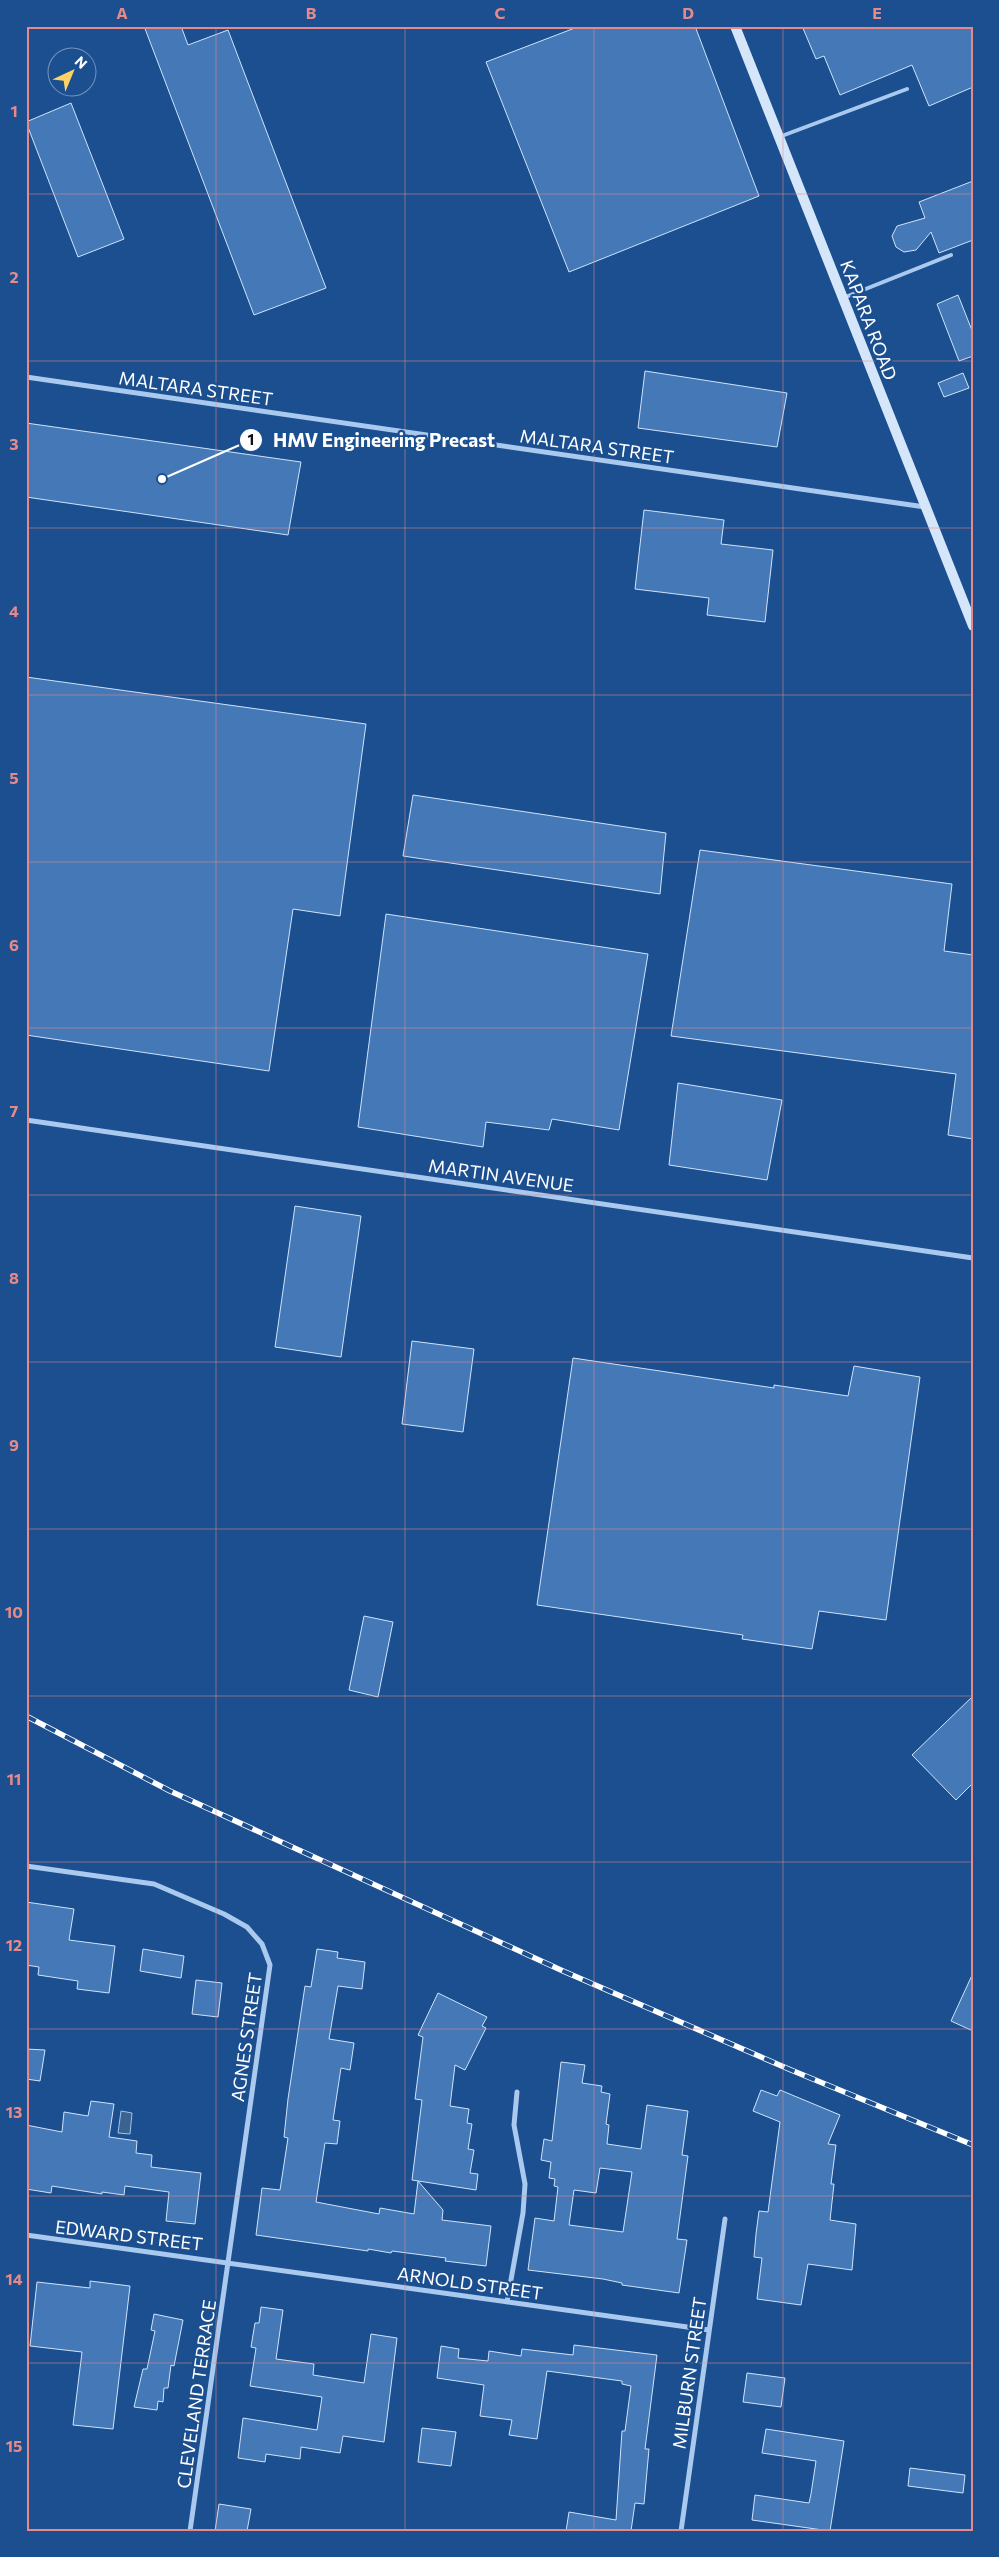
<svg xmlns="http://www.w3.org/2000/svg" width="999" height="2557" font-family="Commissioner,sans-serif">
	<rect width="100%" height="100%" fill="#1b4f8f"/>
	<path fill="#3c6290" stroke="#9cc4f0" d="M 121,2111 L 132,2113 L 130,2134 L 118,2133 Z"/>
	<path fill="#4478b7" stroke="#cfe3fa" fill-rule="evenodd" d="M 144,26 L 181,26 L 188,45 L 228,30 L 326,288 L 254,315 Z
		M 580,26 L 695,26 L 759,196 L 569,272 L 486,62 Z
		M 802,26 L 973,26 L 973,87 L 929,106 L 912,65 L 840,95 L 824,56 L 816,59 Z
		M 71,103 L 124,239 L 78,257 L 26,122 Z
		M 973,181 L 973,240 L 939,253 L 931,232 L 916,250 L 904,252 L 896,247 L 892,236 L 897,226 L 925,218 L 919,202 Z
		M 958,295 L 973,333 L 973,356 L 959,361 L 937,304 Z
		M 645,371 L 787,393 L 777,447 L 638,428 Z
		M 963,373 L 969,388 L 944,397 L 938,383 Z
		M 26,423 L 301,462 L 288,535 L 26,497 Z
		M 644,510 L 724,520 L 721,544 L 773,550 L 765,622 L 707,615 L 709,598 L 635,589 Z
		M 26,677 L 366,724 L 340,916 L 293,909 L 269,1071 L 26,1035 Z
		M 413,795 L 666,833 L 660,894 L 403,856 Z
		M 700,850 L 952,884 L 944,951 L 973,955 L 973,1139 L 948,1135 L 956,1074 L 671,1036 Z
		M 386,914 L 648,954 L 619,1130 L 552,1119 L 549,1130 L 486,1122 L 483,1147 L 358,1127 Z
		M 678,1083 L 782,1100 L 767,1180 L 669,1165 Z
		M 295,1206 L 361,1216 L 341,1357 L 275,1347 Z
		M 412,1341 L 474,1349 L 463,1432 L 402,1424 Z
		M 573,1358 L 774,1388 L 774,1385 L 848,1396 L 854,1366 L 920,1377 L 886,1620 L 819,1611 L 812,1649 L 742,1639 L 743,1635 L 537,1605 Z
		M 364,1616 L 393,1622 L 378,1697 L 349,1690 Z
		M 973,1696 L 973,1783 L 956,1800 L 912,1755 Z
		M 26,1902 L 74,1909 L 69,1940 L 115,1946 L 109,1993 L 77,1989 L 78,1981 L 38,1975 L 39,1967 L 26,1965 Z
		M 143,1949 L 184,1956 L 181,1978 L 140,1971 Z
		M 317,1949 L 338,1952 L 337,1958 L 365,1962 L 362,1989 L 338,1986 L 329,2039 L 354,2043 L 350,2070 L 341,2068 L 333,2120 L 340,2121 L 337,2144 L 325,2143 L 316,2202 L 379,2214 L 380,2208 L 414,2214 L 418,2181 L 443,2210 L 442,2220 L 491,2226 L 486,2266 L 445,2261 L 446,2258 L 392,2251 L 391,2253 L 368,2249 L 368,2251 L 256,2235 L 262,2188 L 280,2190 L 288,2138 L 284,2137 L 288,2099 L 305,1986 L 311,1987 Z
		M 973,1973 L 973,2031 L 951,2021 Z
		M 196,1980 L 222,1983 L 218,2017 L 192,2014 Z
		M 438,1993 L 487,2017 L 482,2026 L 486,2028 L 465,2070 L 455,2065 L 450,2106 L 469,2109 L 467,2123 L 472,2124 L 468,2149 L 474,2150 L 470,2173 L 478,2174 L 476,2190 L 412,2180 L 422,2100 L 415,2099 L 423,2037 L 418,2035 Z
		M 26,2049 L 45,2050 L 40,2081 L 26,2079 Z
		M 561,2062 L 585,2065 L 582,2083 L 602,2086 L 601,2092 L 610,2094 L 606,2124 L 609,2125 L 607,2144 L 641,2149 L 647,2105 L 688,2111 L 682,2155 L 688,2156 L 677,2239 L 687,2240 L 679,2293 L 622,2285 L 622,2283 L 603,2279 L 528,2270 L 535,2218 L 554,2221 L 558,2187 L 554,2186 L 555,2179 L 549,2178 L 551,2162 L 541,2160 L 544,2139 L 552,2141 ZM 600,2168 L 632,2172 L 623,2232 L 569,2225 L 574,2190 L 596,2193 Z
		M 761,2090 L 777,2096 L 780,2090 L 840,2115 L 828,2144 L 836,2145 L 831,2184 L 834,2184 L 830,2220 L 856,2224 L 852,2270 L 808,2264 L 801,2305 L 757,2299 L 762,2258 L 754,2257 L 756,2234 L 759,2211 L 768,2212 L 780,2122 L 753,2111 Z
		M 91,2101 L 114,2104 L 109,2137 L 137,2141 L 136,2153 L 152,2155 L 151,2167 L 201,2173 L 195,2224 L 166,2221 L 169,2192 L 125,2186 L 124,2195 L 102,2192 L 102,2194 L 52,2186 L 51,2193 L 26,2189 L 26,2125 L 62,2132 L 64,2112 L 88,2116 Z
		M 90,2281 L 130,2286 L 113,2429 L 73,2425 L 82,2352 L 30,2346 L 37,2282 L 90,2288 Z
		M 261,2307 L 283,2310 L 276,2359 L 314,2364 L 313,2375 L 364,2383 L 371,2334 L 397,2338 L 384,2442 L 343,2436 L 340,2453 L 301,2447 L 300,2459 L 266,2454 L 265,2462 L 238,2458 L 243,2418 L 317,2430 L 322,2397 L 250,2386 L 256,2348 L 251,2347 L 255,2323 L 259,2323 Z
		M 154,2314 L 183,2320 L 174,2366 L 171,2365 L 168,2388 L 164,2388 L 163,2402 L 158,2401 L 157,2410 L 134,2407 L 143,2369 L 147,2369 L 155,2331 L 151,2330 Z
		M 574,2345 L 657,2355 L 645,2449 L 649,2449 L 644,2504 L 635,2503 L 631,2531 L 566,2531 L 569,2512 L 616,2520 L 622,2431 L 625,2431 L 631,2386 L 622,2384 L 622,2381 L 547,2371 L 537,2439 L 509,2435 L 512,2420 L 480,2416 L 484,2385 L 437,2378 L 441,2346 L 459,2349 L 458,2358 L 488,2361 L 489,2351 L 521,2356 L 522,2349 L 573,2355 Z
		M 747,2373 L 785,2378 L 781,2407 L 743,2402 Z
		M 422,2428 L 456,2432 L 451,2466 L 418,2462 Z
		M 766,2429 L 844,2441 L 830,2531 L 752,2520 L 755,2495 L 809,2503 L 811,2494 L 816,2461 L 762,2453 Z
		M 910,2468 L 965,2475 L 963,2493 L 908,2486 Z
		M 219,2504 L 251,2509 L 247,2531 L 215,2531 Z"/>
	<g fill="none" stroke-linecap="round" stroke-linejoin="round">
		<path stroke="#a9c9ee" stroke-width="4" d="M 779,137 L 907,89
			M 843,298 L 951,255"/>
		<path stroke="#a9c9ee" stroke-width="5" d="M 26,377 L 925,507
			M 26,1120 L 973,1258
			M 26,1866 L 154,1884 L 224,1914 L 247,1927 L 262,1944 L 270,1965 L 190,2531
			M 26,2235 L 709,2330
			M 507,2302 L 523,2213 L 525,2184 L 514,2125 L 517,2092
			M 681,2531 L 725,2219"/>
		<path stroke="#d6e6fa" stroke-width="10" d="M 735,26 L 973,626"/>
		<g stroke="#fff" stroke-width="5.5">
			<path id="rail" d="M 26,1716 L 170,1791 L 563,1971 L 791,2070 L 973,2145"/>
		</g>
		<use href="#rail" stroke="#1b4f8f" stroke-width="4" stroke-dasharray="11" stroke-linecap="butt"/>
	</g>
	<path fill="none" stroke="#e88989" stroke-width="1" stroke-opacity="0.55" d="M 216,26 L 216,2531M 405,26 L 405,2531M 594,26 L 594,2531M 783,26 L 783,2531M 26,194 L 973,194M 26,361 L 973,361M 26,528 L 973,528M 26,695 L 973,695M 26,862 L 973,862M 26,1028 L 973,1028M 26,1195 L 973,1195M 26,1362 L 973,1362M 26,1529 L 973,1529M 26,1696 L 973,1696M 26,1862 L 973,1862M 26,2029 L 973,2029M 26,2196 L 973,2196M 26,2363 L 973,2363"/>
	<g text-anchor="middle" dominant-baseline="central" stroke-width="4.5" stroke-linejoin="round" paint-order="stroke">
		<g font-size="18" fill="#fff" stroke="#1b4f8f">
			<text transform="translate(869 320) rotate(69)">KAPARA ROAD</text>
			<text transform="translate(196 388) rotate(8)">MALTARA STREET</text>
			<text transform="translate(597 446) rotate(8)">MALTARA STREET</text>
			<text transform="translate(501 1175) rotate(8)">MARTIN AVENUE</text>
			<text transform="translate(246 2037) rotate(-82)">AGNES STREET</text>
			<text transform="translate(129 2235) rotate(7)">EDWARD STREET</text>
			<text transform="translate(470 2283) rotate(8)">ARNOLD STREET</text>
			<text transform="translate(689 2373) rotate(-82)">MILBURN STREET</text>
			<text transform="translate(196 2394) rotate(-82)">CLEVELAND TERRACE</text>
		</g>
	</g>
	<path fill="none" stroke="#fff" stroke-width="2" d="M162 479L251 440"/>
	<g fill="#fff" stroke="#1b4f8f" stroke-width="2">
		<circle cx="162" cy="479" r="5"/>
		<circle cx="251" cy="440" r="12"/>
	</g>
	<g font-size="15" text-anchor="middle" font-weight="bold" fill="#111">
		<text x="251" y="445">1</text>
	</g>
	<g font-size="19" text-anchor="middle" font-weight="bold" fill="#fff" stroke="#1b4f8f" stroke-width="4.5" stroke-linejoin="round" paint-order="stroke">
		<text x="384" y="447">HMV Engineering Precast</text>
	</g>
	<rect width="999" height="2557" fill="none" stroke="#1b4f8f" stroke-width="55"/>
	<g transform="translate(72 72) rotate(44)"><circle r="24" fill="#1b4f8f" stroke="#7695bc"/>
	<path d="M0-4L9 19L0 12L-9 19Z" fill="#ffd166"/>
	<text y="-8" font-size="14" font-weight="bold" text-anchor="middle" fill="#ffffff">N</text>
	</g>
	<rect x="28" y="28" width="944" height="2502" fill="none" stroke="#e88989" stroke-width="2"/>
	<g font-size="16" text-anchor="middle" font-weight="bold" fill="#e88989">
		<text x="122" y="19">A</text>
		<text x="311" y="19">B</text>
		<text x="500" y="19">C</text>
		<text x="688" y="19">D</text>
		<text x="877" y="19">E</text>
		<text x="14" y="117">1</text>
		<text x="14" y="283">2</text>
		<text x="14" y="450">3</text>
		<text x="14" y="617">4</text>
		<text x="14" y="784">5</text>
		<text x="14" y="951">6</text>
		<text x="14" y="1117">7</text>
		<text x="14" y="1284">8</text>
		<text x="14" y="1451">9</text>
		<text x="14" y="1618">10</text>
		<text x="14" y="1785">11</text>
		<text x="14" y="1951">12</text>
		<text x="14" y="2118">13</text>
		<text x="14" y="2285">14</text>
		<text x="14" y="2452">15</text>
	</g>
</svg>
